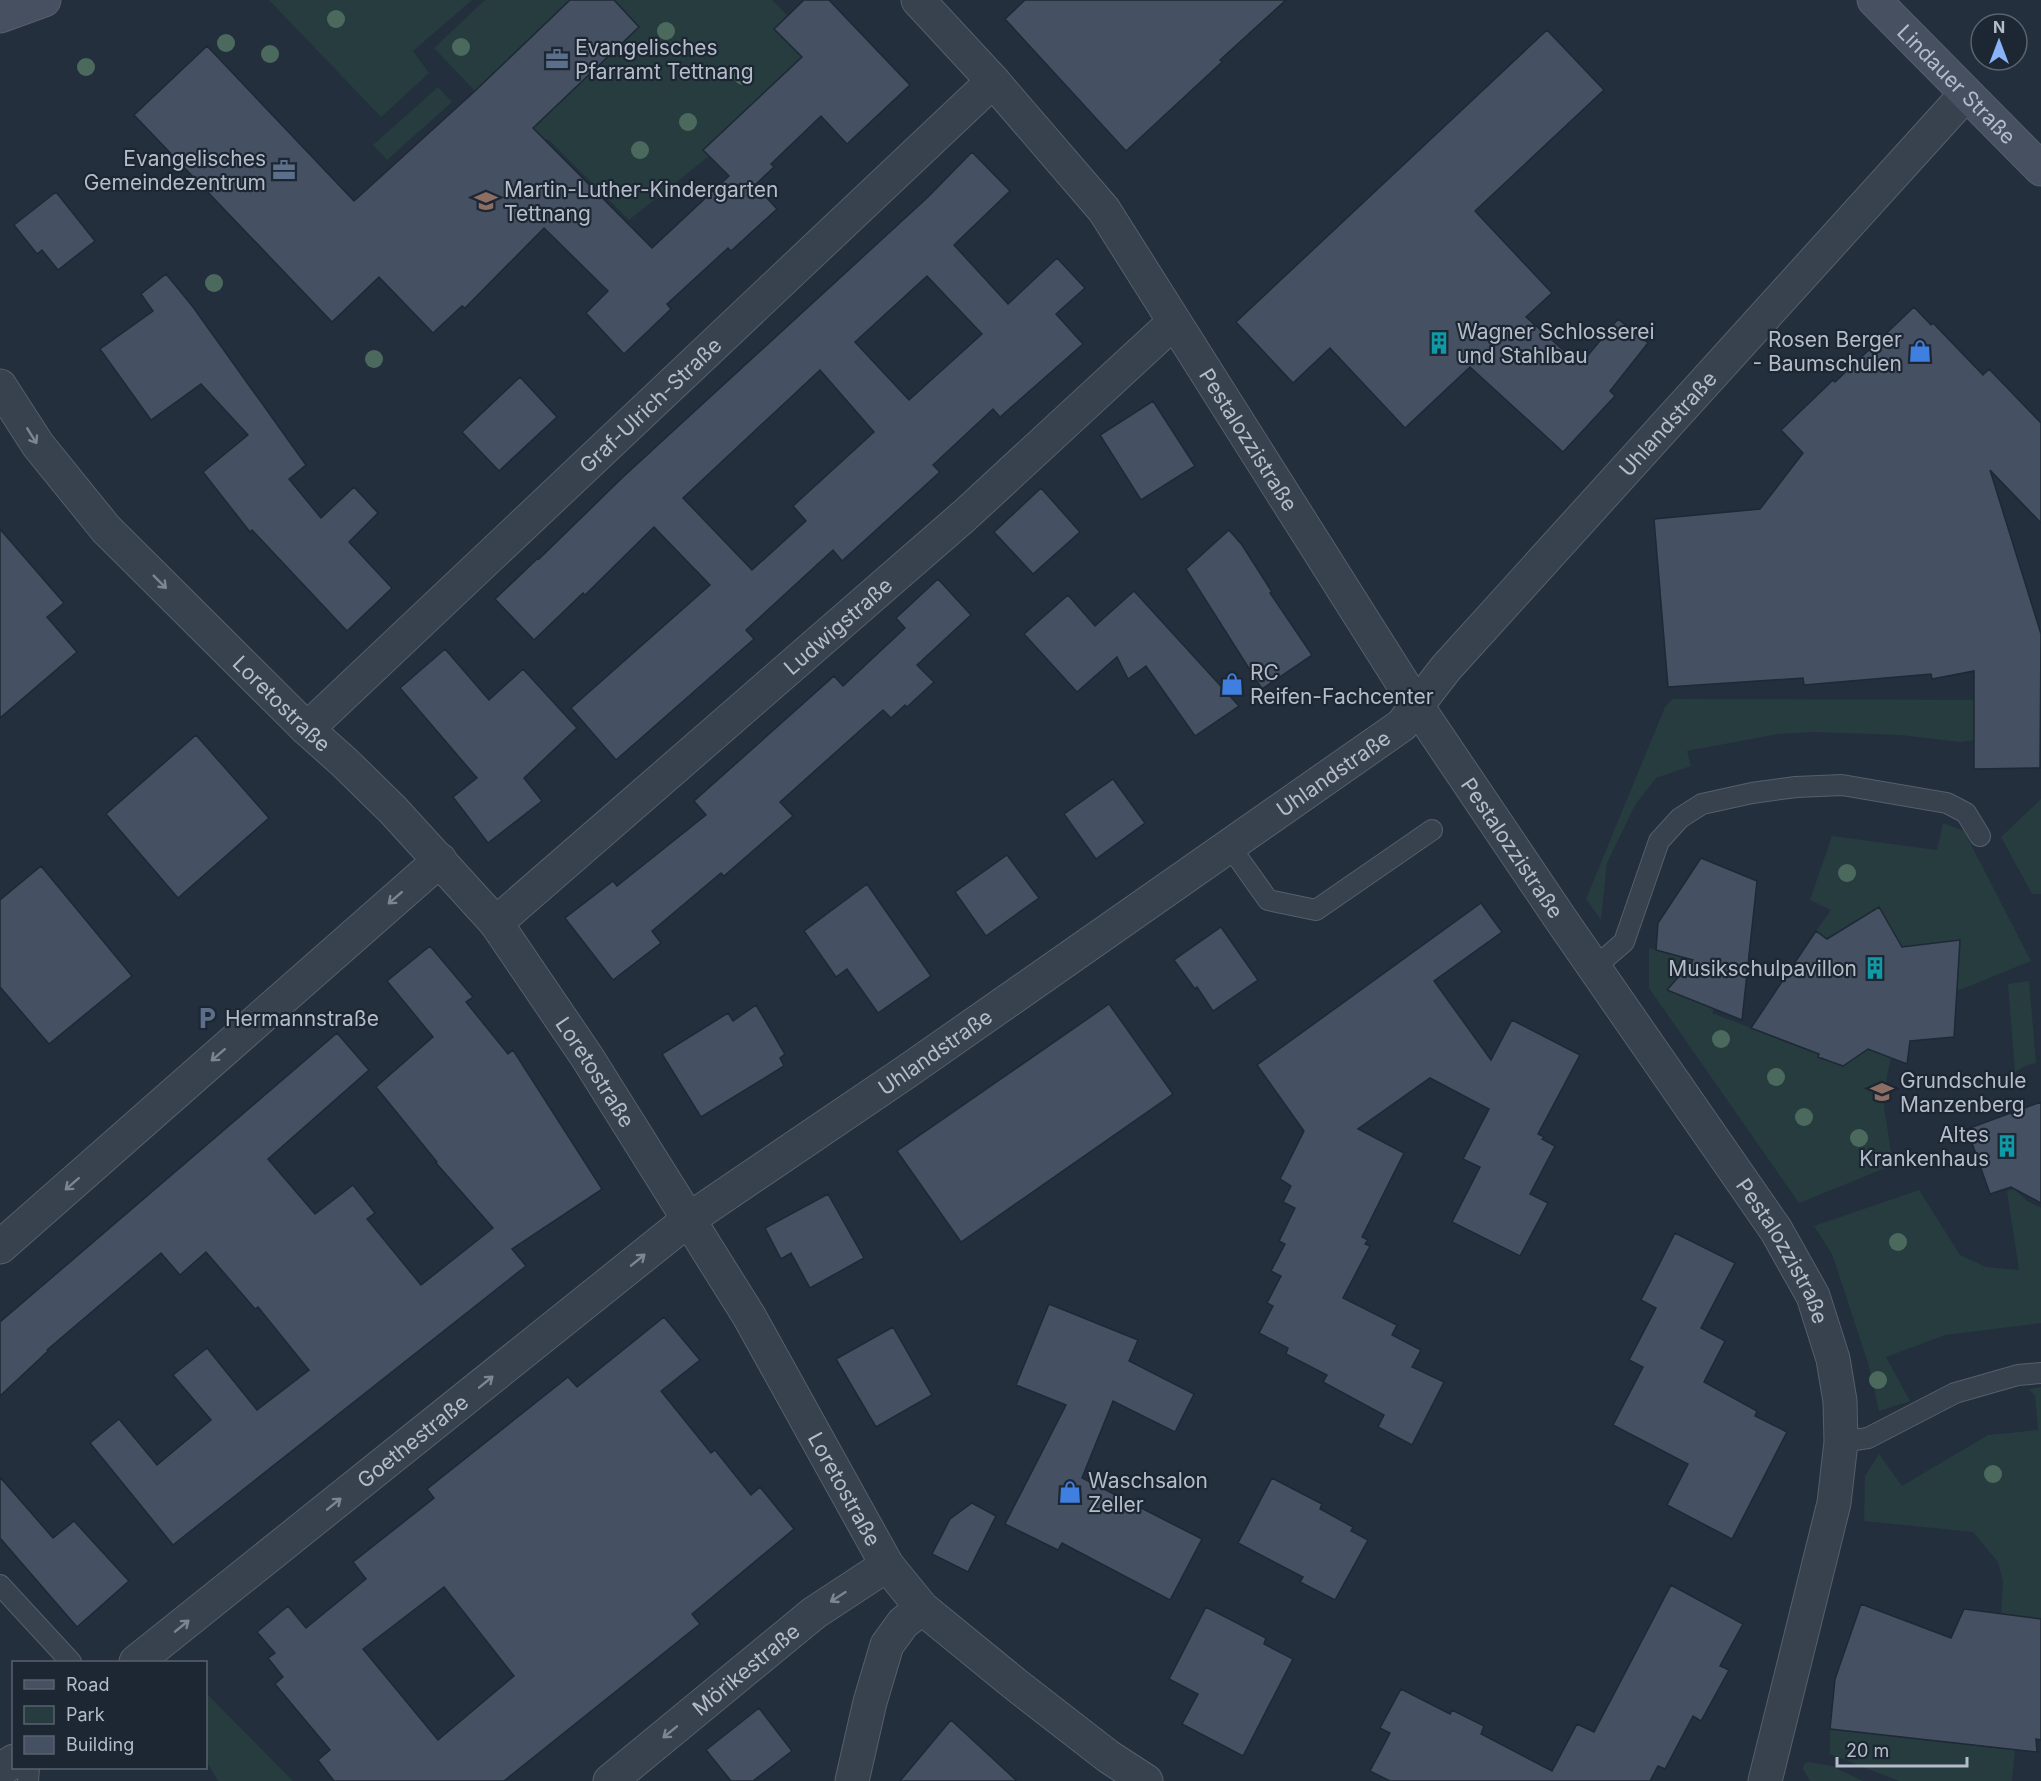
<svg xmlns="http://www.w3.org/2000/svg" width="2041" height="1781" font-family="Inter,sans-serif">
	<rect width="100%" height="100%" fill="#242f3e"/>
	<path fill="#263c3f" d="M 269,0 L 472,0 L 413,51 L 429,73 L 381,117 Z
		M 485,0 L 570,0 L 475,91 L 434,48 Z
		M 614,0 L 772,0 L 788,16 L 774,29 L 802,57 L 703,150 L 709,156 L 629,220 L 549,140 L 527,133 L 639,27 Z
		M 438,87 L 452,102 L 387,160 L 373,145 Z
		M 1673,699 L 2041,700 L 2041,772 L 2040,722 L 1974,722 L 1974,740 L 1959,742 L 1901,735 L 1813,732 L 1778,734 L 1687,751 L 1691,766 L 1656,778 L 1635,805 L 1607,863 L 1601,920 L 1586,899 L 1665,707 Z
		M 2041,799 L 2041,894 L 2032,894 L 2001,837 Z
		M 1943,823 L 1964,831 L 2031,961 L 1957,991 L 1902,947 L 1827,939 L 1816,931 L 1831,910 L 1810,900 L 1832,836 L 1937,850 Z
		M 1649,948 L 1693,960 L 1667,990 L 1714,1009 L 1712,1013 L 1819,1054 L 1819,1057 L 1843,1066 L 1868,1049 L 1891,1058 L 1886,1081 L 1884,1107 L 1893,1165 L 1799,1203 L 1649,988 Z
		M 2029,981 L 2036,1063 L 2027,1065 L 2015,1072 L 2008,984 Z
		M 2014,1189 L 2027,1201 L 2041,1208 L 2041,1323 L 1945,1335 L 1886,1357 L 1910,1401 L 1879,1411 L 1868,1363 L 1832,1254 L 1814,1226 L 1919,1190 L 1960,1255 L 1986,1267 L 2019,1270 L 2007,1191 Z
		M 2041,1387 L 2041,1619 L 2001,1614 L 2003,1582 L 1998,1562 L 1973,1532 L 1864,1521 L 1865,1476 L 1879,1454 L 1902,1486 L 1988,1435 L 2038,1430 L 2035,1396 L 2029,1389 Z
		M 206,1693 L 293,1781 L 218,1781 L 206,1760 Z
		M 1830,1729 L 2015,1750 L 2012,1781 L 1899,1781 L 1830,1754 Z
		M 1808,1762 L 1832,1766 L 1863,1781 L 1810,1781 L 1803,1769 L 1804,1764 Z"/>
	<path fill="#455162" stroke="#1f2835" stroke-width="1.5" fill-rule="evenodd" d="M 570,0 L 614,0 L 639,27 L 533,128 L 652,248 L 729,176 L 703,150 L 802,57 L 774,29 L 804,0 L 829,0 L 910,85 L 847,144 L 821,116 L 771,164 L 774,167 L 755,185 L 777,209 L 731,251 L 728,248 L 667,304 L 671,309 L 624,354 L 586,313 L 608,291 L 544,228 L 465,308 L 462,306 L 433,333 L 379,277 L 332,322 L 134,115 L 207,46 L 354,201 L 475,91 Z
		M 1025,0 L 1286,0 L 1220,60 L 1222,62 L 1126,151 L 1005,19 Z
		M 1547,30 L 1604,90 L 1475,211 L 1552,293 L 1526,317 L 1580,365 L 1618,319 L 1648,343 L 1610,391 L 1615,396 L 1563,452 L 1470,367 L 1405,428 L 1330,348 L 1293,383 L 1236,322 Z
		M 972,152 L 1010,191 L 954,245 L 1008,304 L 1057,258 L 1085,288 L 1056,314 L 1083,344 L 1000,417 L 993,409 L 933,465 L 940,472 L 842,561 L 833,550 L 746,630 L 754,639 L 616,760 L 571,708 L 710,585 L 654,527 L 585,595 L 583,593 L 534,640 L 495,599 L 538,558 L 539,559 L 623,477 L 928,197 ZM 927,276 L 982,334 L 909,400 L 855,342 ZM 820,370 L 874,432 L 793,506 L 806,521 L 752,570 L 683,498 Z
		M 56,192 L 95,241 L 58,270 L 42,250 L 37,254 L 14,225 Z
		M 166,274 L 193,307 L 306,465 L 289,479 L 321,518 L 354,487 L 378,513 L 349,542 L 392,588 L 347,631 L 252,530 L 250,532 L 203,472 L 248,435 L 201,384 L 151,420 L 100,349 L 153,311 L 141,294 Z
		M 1914,307 L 1931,325 L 1933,323 L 1983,375 L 1989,369 L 2041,423 L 2041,523 L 1990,470 L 2041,634 L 2040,768 L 1974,769 L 1974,671 L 1932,679 L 1931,674 L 1804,685 L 1803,678 L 1668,687 L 1654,519 L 1760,509 L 1803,453 L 1781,430 L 1833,380 L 1835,382 Z
		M 520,377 L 557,417 L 499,471 L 462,432 Z
		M 1153,401 L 1195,466 L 1141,500 L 1100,435 Z
		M 1041,488 L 1080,532 L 1033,574 L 994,532 Z
		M 0,529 L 64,603 L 47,617 L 77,652 L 0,718 Z
		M 1229,530 L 1242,545 L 1272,592 L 1270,593 L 1312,655 L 1262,689 L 1186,569 Z
		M 938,579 L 971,615 L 917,665 L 934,682 L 907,707 L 905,705 L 891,718 L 883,710 L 780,802 L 793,816 L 724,876 L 721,873 L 652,931 L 661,943 L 613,980 L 565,918 L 613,881 L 617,886 L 706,815 L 694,801 L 834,676 L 843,686 L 905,628 L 896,618 Z
		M 1134,591 L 1239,706 L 1195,736 L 1146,666 L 1128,679 L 1117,657 L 1077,692 L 1024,634 L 1068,595 L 1095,626 Z
		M 445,649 L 489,700 L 523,669 L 577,728 L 524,778 L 542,801 L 488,843 L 453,797 L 477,778 L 400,688 Z
		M 196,735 L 269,818 L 178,898 L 106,814 Z
		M 1113,779 L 1145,823 L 1096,859 L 1064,814 Z
		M 1007,855 L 1039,898 L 986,936 L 955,892 Z
		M 1701,858 L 1757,881 L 1742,1020 L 1667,990 L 1693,960 L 1656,950 L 1658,923 Z
		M 41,866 L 132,976 L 49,1044 L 0,987 L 0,900 Z
		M 867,884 L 931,976 L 878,1013 L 847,969 L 836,977 L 804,931 Z
		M 1481,903 L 1502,932 L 1434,981 L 1491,1060 L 1512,1020 L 1580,1055 L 1538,1134 L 1544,1137 L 1542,1139 L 1555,1146 L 1530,1194 L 1548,1203 L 1520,1256 L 1452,1222 L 1480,1167 L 1463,1159 L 1489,1109 L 1430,1078 L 1358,1129 L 1404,1153 L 1362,1237 L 1368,1240 L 1365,1244 L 1370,1246 L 1343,1298 L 1397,1325 L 1392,1335 L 1421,1350 L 1412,1367 L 1444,1382 L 1412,1445 L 1378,1427 L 1384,1415 L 1323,1382 L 1327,1375 L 1286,1354 L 1288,1348 L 1259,1333 L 1273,1306 L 1267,1303 L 1281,1276 L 1271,1271 L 1285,1244 L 1279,1241 L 1295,1208 L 1283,1202 L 1291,1186 L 1280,1179 L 1304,1131 L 1257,1065 Z
		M 1879,907 L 1902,947 L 1960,940 L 1954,1037 L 1910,1041 L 1907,1064 L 1868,1049 L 1843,1066 L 1818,1057 L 1819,1054 L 1751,1028 L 1816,931 L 1827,939 Z
		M 1221,927 L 1258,980 L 1213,1011 L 1197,987 L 1195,989 L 1174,960 Z
		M 430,946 L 473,997 L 466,1002 L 508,1054 L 513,1050 L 602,1189 L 512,1249 L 526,1266 L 173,1545 L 90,1443 L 119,1419 L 157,1465 L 211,1420 L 173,1375 L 207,1348 L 257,1410 L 309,1370 L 258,1307 L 255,1309 L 206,1252 L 180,1275 L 161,1253 L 47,1350 L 48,1351 L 0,1396 L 0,1322 L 337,1033 L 369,1070 L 268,1159 L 315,1214 L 353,1185 L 375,1213 L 367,1219 L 421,1285 L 493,1228 L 436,1163 L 437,1162 L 376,1087 L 433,1037 L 387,981 Z
		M 1109,1004 L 1173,1094 L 961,1242 L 897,1151 Z
		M 756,1005 L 785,1054 L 780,1058 L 784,1066 L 701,1117 L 662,1054 L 728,1013 L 733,1021 Z
		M 2041,1102 L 2041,1203 L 2011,1187 L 1990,1194 L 1967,1129 Z
		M 828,1194 L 864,1258 L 810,1288 L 791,1253 L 781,1259 L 765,1228 Z
		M 1675,1233 L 1735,1263 L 1701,1328 L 1725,1341 L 1704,1382 L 1757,1411 L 1755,1416 L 1787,1432 L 1732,1539 L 1667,1505 L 1688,1464 L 1613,1425 L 1643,1367 L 1629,1360 L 1656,1308 L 1641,1300 Z
		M 1049,1304 L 1138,1340 L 1129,1361 L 1194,1394 L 1175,1432 L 1113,1401 L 1082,1478 L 1202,1539 L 1170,1600 L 1062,1543 L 1058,1550 L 1005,1524 L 1066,1405 L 1016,1385 Z
		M 664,1317 L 700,1360 L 661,1391 L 711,1453 L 715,1450 L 751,1495 L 760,1487 L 794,1529 L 692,1614 L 700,1624 L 504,1781 L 334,1781 L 318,1760 L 330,1750 L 275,1684 L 283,1677 L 268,1658 L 275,1653 L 257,1632 L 288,1606 L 306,1628 L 366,1579 L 353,1562 L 434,1498 L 427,1489 L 568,1377 L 577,1387 ZM 444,1587 L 514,1676 L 438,1740 L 363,1649 Z
		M 893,1327 L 932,1395 L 876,1427 L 836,1359 Z
		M 0,1477 L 53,1538 L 74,1521 L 129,1581 L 77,1627 L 0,1538 Z
		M 1272,1478 L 1322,1504 L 1320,1509 L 1353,1527 L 1351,1531 L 1368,1540 L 1335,1600 L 1300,1582 L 1303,1577 L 1238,1543 Z
		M 972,1503 L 996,1516 L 968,1572 L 932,1554 L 950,1519 Z
		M 1671,1585 L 1743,1624 L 1720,1666 L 1729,1670 L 1701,1721 L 1693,1716 L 1665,1769 L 1658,1766 L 1650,1781 L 1390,1781 L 1370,1771 L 1390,1733 L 1380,1728 L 1401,1689 L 1450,1714 L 1452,1710 L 1484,1726 L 1481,1734 L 1552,1771 L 1577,1724 L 1594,1732 Z
		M 1861,1604 L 1951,1638 L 1964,1609 L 2041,1619 L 2041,1740 L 2036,1739 L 2037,1752 L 1830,1729 L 1835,1679 Z
		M 1206,1607 L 1266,1638 L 1264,1644 L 1293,1659 L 1243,1756 L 1182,1724 L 1198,1694 L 1169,1679 Z
		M 759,1708 L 792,1751 L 753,1781 L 731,1781 L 706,1750 Z
		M 951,1720 L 1017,1781 L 900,1781 Z"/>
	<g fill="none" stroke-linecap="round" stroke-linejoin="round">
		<g stroke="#565f6c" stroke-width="22">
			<path id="service" d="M 1229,845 L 1268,900 L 1316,910 L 1432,830
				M 1594,968 L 1624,942 L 1659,841 L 1680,818 L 1702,804 L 1752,793 L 1796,787 L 1842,785 L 1947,803 L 1966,813 L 1980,836
				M 1841,1442 L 1868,1438 L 1955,1393 L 2018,1375 L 2041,1373
				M 0,1585 L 71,1662
				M 28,1781 L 29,1768"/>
		</g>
		<g stroke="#565f6c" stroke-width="35">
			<g id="minor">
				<path id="s1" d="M 918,0 L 993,81 L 1104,210 L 1417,706 L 1562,921 L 1776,1230 L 1813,1296 L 1833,1359 L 1840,1401 L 1841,1442 L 1834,1503 L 1765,1781"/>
				<path id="s2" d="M 0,386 L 38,445 L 106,529 L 307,729 L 344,762 L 393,810 L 496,923 L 587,1057 L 749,1316 L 887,1565 L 922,1608 L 1015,1684 L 1109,1757 L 1146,1781"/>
				<path id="s3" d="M 307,729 L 993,81"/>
				<path id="s4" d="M 496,923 L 964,516 L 1174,322"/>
				<path d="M 0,1247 L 440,860"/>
				<path id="s5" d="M 136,1662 L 688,1220 L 906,1072 L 1402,725 L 1446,668 L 1966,94"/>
				<path d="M 0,1770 L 14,1761"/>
				<path id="s6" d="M 610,1781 L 814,1613 L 887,1565"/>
				<path d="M 852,1781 L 870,1702 L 887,1645 L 903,1623 L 922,1608"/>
			</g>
		</g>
		<g stroke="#565f6c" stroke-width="35">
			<g id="secondary">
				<path id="s7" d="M 1874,0 L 2041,169"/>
				<path d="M 0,16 L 44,0"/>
			</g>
		</g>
		<use href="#service" stroke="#38414e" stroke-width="20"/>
		<use href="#minor" stroke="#38414e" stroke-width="33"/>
		<use href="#secondary" stroke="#465061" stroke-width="33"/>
	</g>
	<g fill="#4b6a5d">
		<circle cx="336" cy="19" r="9"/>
		<circle cx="666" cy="31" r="9"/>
		<circle cx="226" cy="43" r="9"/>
		<circle cx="461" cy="47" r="9"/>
		<circle cx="270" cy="54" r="9"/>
		<circle cx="86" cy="67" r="9"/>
		<circle cx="743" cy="76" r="9"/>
		<circle cx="688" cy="122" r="9"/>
		<circle cx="640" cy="150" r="9"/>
		<circle cx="214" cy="283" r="9"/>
		<circle cx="374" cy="359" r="9"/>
		<circle cx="1847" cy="873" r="9"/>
		<circle cx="1721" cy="1039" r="9"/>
		<circle cx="1776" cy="1077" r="9"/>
		<circle cx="1804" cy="1117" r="9"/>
		<circle cx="1859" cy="1138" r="9"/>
		<circle cx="1898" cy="1242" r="9"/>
		<circle cx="1878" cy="1380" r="9"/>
		<circle cx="1993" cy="1474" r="9"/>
	</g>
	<defs><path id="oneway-shaft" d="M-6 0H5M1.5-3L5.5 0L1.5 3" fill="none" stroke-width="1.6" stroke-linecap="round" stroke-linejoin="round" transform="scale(1.5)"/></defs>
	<g stroke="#7c8592">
		<use href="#oneway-shaft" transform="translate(32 436) rotate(58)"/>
		<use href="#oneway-shaft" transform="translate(160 582) rotate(45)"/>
		<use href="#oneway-shaft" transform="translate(395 898) rotate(139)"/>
		<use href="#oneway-shaft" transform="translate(218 1055) rotate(139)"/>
		<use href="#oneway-shaft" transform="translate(72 1184) rotate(139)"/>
		<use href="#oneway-shaft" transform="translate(638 1260) rotate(-39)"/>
		<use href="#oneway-shaft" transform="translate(486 1382) rotate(-39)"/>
		<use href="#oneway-shaft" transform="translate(334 1504) rotate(-39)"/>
		<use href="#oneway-shaft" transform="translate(838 1597) rotate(147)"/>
		<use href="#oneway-shaft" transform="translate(182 1626) rotate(-39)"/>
		<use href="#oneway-shaft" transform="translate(670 1732) rotate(141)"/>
	</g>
	<defs>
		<g id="office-bare" transform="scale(1.8)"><path d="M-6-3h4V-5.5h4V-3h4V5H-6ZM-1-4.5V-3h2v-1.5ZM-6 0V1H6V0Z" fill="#5c6f8a" stroke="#1d2633" stroke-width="2.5" paint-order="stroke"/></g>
		<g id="school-bare" transform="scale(1.8)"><path d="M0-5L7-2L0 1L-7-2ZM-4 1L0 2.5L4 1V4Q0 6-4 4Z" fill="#8d6e63" stroke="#1d2633" stroke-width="2.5" paint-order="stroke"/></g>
		<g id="building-bare" transform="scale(1.8)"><path d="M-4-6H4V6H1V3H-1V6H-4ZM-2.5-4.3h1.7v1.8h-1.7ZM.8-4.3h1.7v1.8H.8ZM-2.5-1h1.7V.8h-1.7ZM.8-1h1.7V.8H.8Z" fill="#0f9aa8" stroke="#1d2633" stroke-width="2.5" paint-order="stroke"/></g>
		<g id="shop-bare" transform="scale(1.8)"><path d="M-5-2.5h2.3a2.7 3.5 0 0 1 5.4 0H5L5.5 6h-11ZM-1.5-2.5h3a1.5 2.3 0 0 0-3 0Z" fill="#3f7fe0" stroke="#1d2633" stroke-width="2.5" paint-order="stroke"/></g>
		<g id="parking-bare" transform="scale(1.8)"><path d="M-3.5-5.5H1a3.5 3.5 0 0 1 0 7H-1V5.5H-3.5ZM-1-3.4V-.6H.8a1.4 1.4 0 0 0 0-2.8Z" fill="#5c6f8a" stroke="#1d2633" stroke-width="2.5" paint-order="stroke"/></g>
	</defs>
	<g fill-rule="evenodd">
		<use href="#office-bare" x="557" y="59"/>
		<use href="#office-bare" x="284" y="170"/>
		<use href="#school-bare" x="486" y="201"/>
		<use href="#building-bare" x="1439" y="343"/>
		<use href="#shop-bare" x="1920" y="351"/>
		<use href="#shop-bare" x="1232" y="684"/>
		<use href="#building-bare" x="1875" y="968"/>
		<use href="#parking-bare" x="207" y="1018"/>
		<use href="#school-bare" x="1882" y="1092"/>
		<use href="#building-bare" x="2007" y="1146"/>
		<use href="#shop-bare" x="1070" y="1492"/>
	</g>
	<g text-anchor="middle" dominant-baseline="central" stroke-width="4.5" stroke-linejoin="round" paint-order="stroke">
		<g font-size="21" fill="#b4bcc9" stroke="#1d2633" text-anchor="start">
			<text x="575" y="47">Evangelisches<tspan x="575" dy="24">Pfarramt Tettnang</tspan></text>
			<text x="266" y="158" text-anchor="end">Evangelisches<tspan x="266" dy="24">Gemeindezentrum</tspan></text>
			<text x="504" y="189">Martin-Luther-Kindergarten<tspan x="504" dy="24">Tettnang</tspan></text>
			<text x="1457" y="331">Wagner Schlosserei<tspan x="1457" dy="24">und Stahlbau</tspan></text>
			<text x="1902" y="339" text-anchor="end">Rosen Berger<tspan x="1902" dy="24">- Baumschulen</tspan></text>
			<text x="1250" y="672">RC<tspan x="1250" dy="24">Reifen-Fachcenter</tspan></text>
			<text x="1857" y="968" text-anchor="end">Musikschulpavillon</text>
			<text x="225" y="1018">Hermannstraße</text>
			<text x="1900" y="1080">Grundschule<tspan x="1900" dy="24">Manzenberg</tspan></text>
			<text x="1989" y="1134" text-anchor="end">Altes<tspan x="1989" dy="24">Krankenhaus</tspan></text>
			<text x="1088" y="1480">Waschsalon<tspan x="1088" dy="24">Zeller</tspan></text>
		</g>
		<g font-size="21" fill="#b4bcc9" stroke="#1d2633">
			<text stroke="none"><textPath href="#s7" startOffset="118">Lindauer Straße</textPath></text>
			<text stroke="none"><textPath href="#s3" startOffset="472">Graf-Ulrich-Straße</textPath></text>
			<text stroke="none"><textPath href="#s5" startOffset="1978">Uhlandstraße</textPath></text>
			<text stroke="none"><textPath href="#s1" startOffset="552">Pestalozzistraße</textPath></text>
			<text stroke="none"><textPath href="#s4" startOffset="453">Ludwigstraße</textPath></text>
			<text stroke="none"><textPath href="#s2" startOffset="426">Loretostraße</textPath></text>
			<text stroke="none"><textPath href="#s5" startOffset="1492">Uhlandstraße</textPath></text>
			<text stroke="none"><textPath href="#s1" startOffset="1038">Pestalozzistraße</textPath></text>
			<text stroke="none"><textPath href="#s5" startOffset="1006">Uhlandstraße</textPath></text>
			<text stroke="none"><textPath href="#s2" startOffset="912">Loretostraße</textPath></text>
			<text stroke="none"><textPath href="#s1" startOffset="1524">Pestalozzistraße</textPath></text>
			<text stroke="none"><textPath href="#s5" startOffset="354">Goethestraße</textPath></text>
			<text stroke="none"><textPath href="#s2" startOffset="1398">Loretostraße</textPath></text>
			<text stroke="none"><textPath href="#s6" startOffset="176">Mörikestraße</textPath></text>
		</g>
	</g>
	<rect x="12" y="1661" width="195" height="108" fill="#1d2633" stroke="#59626f" stroke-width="1.5"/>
	<rect x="24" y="1680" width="30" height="9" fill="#465061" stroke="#59626f" stroke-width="1.5"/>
	<text x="66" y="1691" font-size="18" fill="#b4bcc9">Road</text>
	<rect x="24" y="1706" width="30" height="18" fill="#263c3f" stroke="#59626f" stroke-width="1.5"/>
	<text x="66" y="1721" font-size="18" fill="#b4bcc9">Park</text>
	<rect x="24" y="1736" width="30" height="18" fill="#455162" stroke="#59626f" stroke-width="1.5"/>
	<text x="66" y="1751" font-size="18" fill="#b4bcc9">Building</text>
	<g transform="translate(1999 42)"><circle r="28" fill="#1d2633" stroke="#59626f" stroke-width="1.5"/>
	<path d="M0-4.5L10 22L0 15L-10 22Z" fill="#8ab4f8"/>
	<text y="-9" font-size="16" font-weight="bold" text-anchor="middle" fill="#b4bcc9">N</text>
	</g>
	<path d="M1837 1757v9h130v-9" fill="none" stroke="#b4bcc9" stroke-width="3"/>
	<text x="1846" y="1757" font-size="18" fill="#b4bcc9" stroke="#1d2633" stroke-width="4.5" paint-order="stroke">20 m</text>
</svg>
